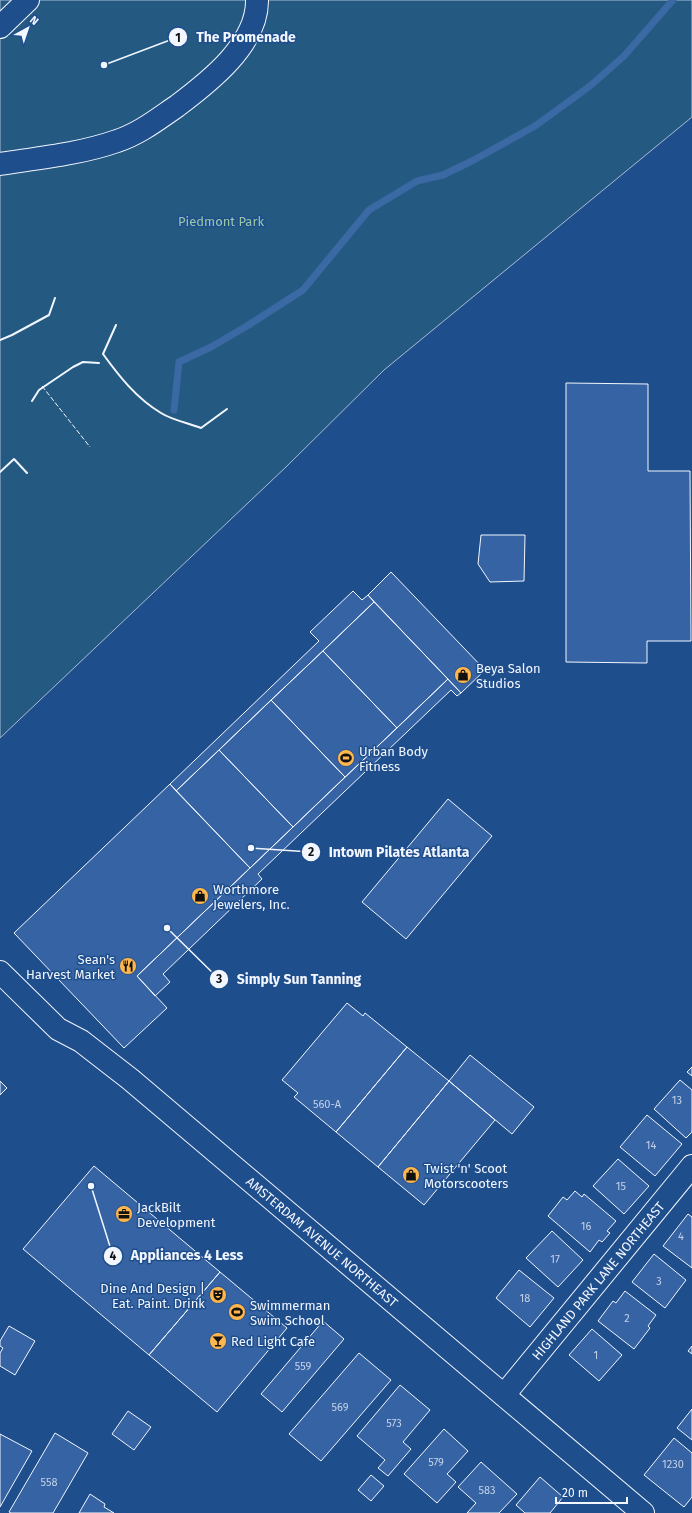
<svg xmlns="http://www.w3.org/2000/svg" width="692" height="1513" font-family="'Fira Sans',sans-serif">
	<rect width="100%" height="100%" fill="#1f4e8c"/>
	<path fill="#245a82" stroke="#a8bbd7" d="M 0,0 L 692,0 L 692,117 L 384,370 L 287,466 L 0,738 Z"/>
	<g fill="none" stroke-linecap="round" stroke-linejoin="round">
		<path stroke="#3b69a3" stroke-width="7" d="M 174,410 L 179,362 L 211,347 L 247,326 L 303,290 L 369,210 L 417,181 L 443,175 L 472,161 L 535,126 L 590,86 L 624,56 L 673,0"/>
	</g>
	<path fill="#3563a3" stroke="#f2f6ff" d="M 566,383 L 648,384 L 648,471 L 690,471 L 691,641 L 647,641 L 647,663 L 566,662 Z
		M 481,535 L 525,535 L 524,581 L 490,582 L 478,564 Z
		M 391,572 L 485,670 L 461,693 L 368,595 Z
		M 353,591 L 362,600 L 368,595 L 374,602 L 176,791 L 170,784 L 319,641 L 310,632 Z
		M 374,602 L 448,679 L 397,728 L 323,651 Z
		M 323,651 L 397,728 L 345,777 L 271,700 Z
		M 448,679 L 461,693 L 457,696 L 451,690 L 258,874 L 262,879 L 163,974 L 170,982 L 155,996 L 137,976 Z
		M 271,700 L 345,777 L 293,827 L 219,750 Z
		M 219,750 L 293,827 L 250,868 L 176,791 Z
		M 170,784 L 250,868 L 137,976 L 167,1008 L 124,1048 L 14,933 Z
		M 448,799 L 492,836 L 406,939 L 362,902 Z
		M 347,1003 L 363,1016 L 365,1013 L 407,1047 L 336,1132 L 294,1097 L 298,1093 L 282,1080 Z
		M 407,1047 L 449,1081 L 378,1167 L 336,1132 Z
		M 470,1055 L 534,1107 L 512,1134 L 449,1081 Z
		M 692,1067 L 692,1076 L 687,1072 Z
		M 680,1080 L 692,1090 L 692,1132 L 686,1138 L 654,1109 Z
		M 0,1081 L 7,1088 L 0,1095 Z
		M 449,1081 L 495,1120 L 424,1205 L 378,1167 Z
		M 647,1115 L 682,1144 L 655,1176 L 620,1147 Z
		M 618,1159 L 649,1186 L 624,1214 L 593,1186 Z
		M 94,1166 L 220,1272 L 149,1355 L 23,1249 Z
		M 575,1191 L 582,1197 L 584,1194 L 616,1221 L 607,1231 L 610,1233 L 602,1242 L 599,1240 L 590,1252 L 548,1216 L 563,1197 L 567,1200 Z
		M 688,1214 L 692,1217 L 692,1268 L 663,1246 Z
		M 552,1231 L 583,1260 L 558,1287 L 526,1258 Z
		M 654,1254 L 686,1280 L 665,1308 L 632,1282 Z
		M 519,1270 L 554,1298 L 530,1327 L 496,1298 Z
		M 220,1272 L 287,1328 L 217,1412 L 149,1355 Z
		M 625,1291 L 656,1315 L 648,1326 L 650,1328 L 634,1349 L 598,1321 L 613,1301 L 616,1303 Z
		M 323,1321 L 344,1339 L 282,1412 L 261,1394 Z
		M 9,1326 L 35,1341 L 15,1375 L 0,1366 L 0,1353 L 3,1348 L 0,1346 L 0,1341 Z
		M 592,1329 L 622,1355 L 599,1381 L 569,1355 Z
		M 692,1346 L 692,1354 L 688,1351 Z
		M 359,1353 L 391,1380 L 321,1461 L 289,1434 Z
		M 400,1385 L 430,1410 L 403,1442 L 411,1449 L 388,1476 L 378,1468 L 385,1460 L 357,1436 Z
		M 692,1409 L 692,1440 L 677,1428 Z
		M 128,1411 L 151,1427 L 134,1450 L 112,1434 Z
		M 444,1429 L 468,1451 L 447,1474 L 456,1482 L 437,1503 L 404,1474 Z
		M 55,1433 L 88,1453 L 53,1513 L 11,1513 L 9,1512 Z
		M 0,1434 L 32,1451 L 0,1507 Z
		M 674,1438 L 692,1453 L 692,1497 L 684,1507 L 644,1475 Z
		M 481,1462 L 517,1494 L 499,1513 L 467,1513 L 476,1503 L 458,1487 Z
		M 371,1475 L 384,1486 L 371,1501 L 358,1490 Z
		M 540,1477 L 563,1497 L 550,1513 L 525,1513 L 516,1505 Z
		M 90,1494 L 105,1504 L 104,1507 L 114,1513 L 79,1513 Z"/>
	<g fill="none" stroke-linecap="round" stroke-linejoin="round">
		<g stroke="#f2f6ff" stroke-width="24">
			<g id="minor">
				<path d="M 0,27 L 28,0"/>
				<path d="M 0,164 C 39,158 80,154 117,141 C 139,134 158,119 177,106 C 209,82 258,44 257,0"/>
				<path id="s1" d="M 0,972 L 58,1029 L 81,1041 L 130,1079 L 643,1513"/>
				<path id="s2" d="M 504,1395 L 692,1166"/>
			</g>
		</g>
		<use href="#minor" stroke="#1f4e8c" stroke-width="22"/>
		<path stroke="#f2f6ff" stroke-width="1" stroke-dasharray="5 2" stroke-linecap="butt" d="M 42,386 L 90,447"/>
		<path stroke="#f2f6ff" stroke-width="2" d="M 116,325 L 103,354 C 119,376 136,398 161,413 C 172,420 188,423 201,428 L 227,409
			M 0,340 L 12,335 L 49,315 L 55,298
			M 32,401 L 39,390 L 73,367 L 83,362 L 99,363
			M 0,472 L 14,459 L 27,473"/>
	</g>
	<defs>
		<g id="shop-disc" transform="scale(0.9)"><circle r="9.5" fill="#ffb74d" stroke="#1f4e8c"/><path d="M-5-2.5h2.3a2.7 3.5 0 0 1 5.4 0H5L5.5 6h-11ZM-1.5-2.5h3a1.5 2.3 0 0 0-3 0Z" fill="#111"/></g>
		<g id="stadium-disc" transform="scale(0.9)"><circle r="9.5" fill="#ffb74d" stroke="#1f4e8c"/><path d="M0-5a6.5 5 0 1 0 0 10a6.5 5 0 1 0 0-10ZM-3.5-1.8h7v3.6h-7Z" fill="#111"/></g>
		<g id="restaurant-disc" transform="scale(0.9)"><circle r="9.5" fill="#ffb74d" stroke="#1f4e8c"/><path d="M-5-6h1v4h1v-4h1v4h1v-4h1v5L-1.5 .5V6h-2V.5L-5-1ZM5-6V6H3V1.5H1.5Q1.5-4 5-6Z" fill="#111"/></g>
		<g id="office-disc" transform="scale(0.9)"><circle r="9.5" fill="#ffb74d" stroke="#1f4e8c"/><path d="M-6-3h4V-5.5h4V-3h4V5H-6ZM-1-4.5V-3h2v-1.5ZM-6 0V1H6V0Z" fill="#111"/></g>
		<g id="theatre-disc" transform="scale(0.9)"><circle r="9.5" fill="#ffb74d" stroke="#1f4e8c"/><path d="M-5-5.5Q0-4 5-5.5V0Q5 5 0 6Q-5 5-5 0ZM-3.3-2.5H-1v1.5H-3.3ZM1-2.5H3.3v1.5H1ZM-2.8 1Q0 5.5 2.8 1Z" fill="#111"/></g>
		<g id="bar-disc" transform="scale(0.9)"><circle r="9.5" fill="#ffb74d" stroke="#1f4e8c"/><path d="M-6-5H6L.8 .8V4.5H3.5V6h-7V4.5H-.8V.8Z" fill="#111"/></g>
	</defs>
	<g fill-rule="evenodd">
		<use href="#shop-disc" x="463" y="675"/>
		<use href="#stadium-disc" x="346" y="758"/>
		<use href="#shop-disc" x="200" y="896"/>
		<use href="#restaurant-disc" x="128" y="966"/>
		<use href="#shop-disc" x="411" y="1175"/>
		<use href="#office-disc" x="124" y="1214"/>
		<use href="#theatre-disc" x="218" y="1295"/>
		<use href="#stadium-disc" x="237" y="1312"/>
		<use href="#bar-disc" x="218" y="1341"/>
	</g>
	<g text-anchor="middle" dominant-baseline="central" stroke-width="3" stroke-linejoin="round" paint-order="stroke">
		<g font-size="11" fill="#c3d1e8">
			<text x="677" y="1100">13</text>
			<text x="327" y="1104">560-A</text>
			<text x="651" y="1145">14</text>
			<text x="621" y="1186">15</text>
			<text x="586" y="1226">16</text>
			<text x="681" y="1236">4</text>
			<text x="555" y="1259">17</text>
			<text x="659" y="1281">3</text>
			<text x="525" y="1298">18</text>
			<text x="627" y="1318">2</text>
			<text x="596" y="1355">1</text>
			<text x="303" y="1366">559</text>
			<text x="340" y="1407">569</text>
			<text x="394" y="1423">573</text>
			<text x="436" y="1462">579</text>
			<text x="673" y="1464">1230</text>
			<text x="49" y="1482">558</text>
			<text x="487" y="1490">583</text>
		</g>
		<g font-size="13" fill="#97c8a6" stroke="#1f4e8c">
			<text x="221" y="221">Piedmont Park</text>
		</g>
		<g font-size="13" fill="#f2f6ff" stroke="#1f4e8c" text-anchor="start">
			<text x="476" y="668">Beya Salon<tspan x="476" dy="15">Studios</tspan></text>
			<text x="359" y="751">Urban Body<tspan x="359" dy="15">Fitness</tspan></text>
			<text x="213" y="889">Worthmore<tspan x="213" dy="15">Jewelers, Inc.</tspan></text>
			<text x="115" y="959" text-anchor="end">Sean's<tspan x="115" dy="15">Harvest Market</tspan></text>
			<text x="424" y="1168">Twist 'n' Scoot<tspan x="424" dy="15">Motorscooters</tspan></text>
			<text x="137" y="1207">JackBilt<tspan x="137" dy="15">Development</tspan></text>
			<text x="205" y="1288" text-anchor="end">Dine And Design |<tspan x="205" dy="15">Eat. Paint. Drink</tspan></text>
			<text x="250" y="1305">Swimmerman<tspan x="250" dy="15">Swim School</tspan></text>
			<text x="231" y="1341">Red Light Cafe</text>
		</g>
		<g font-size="13" fill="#f2f6ff" stroke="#1f4e8c">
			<text stroke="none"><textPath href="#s1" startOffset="421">AMSTERDAM AVENUE NORTHEAST</textPath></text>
			<text stroke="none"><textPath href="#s2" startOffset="148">HIGHLAND PARK LANE NORTHEAST</textPath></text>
		</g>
	</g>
	<path fill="none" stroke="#f2f6ff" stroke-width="1.5" d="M104 65L178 37M251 848L311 852M167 928L219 979M91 1186L113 1256"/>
	<g fill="#f2f6ff" stroke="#1f4e8c" stroke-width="1.5">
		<circle cx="104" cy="65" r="4"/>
		<circle cx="251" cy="848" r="4"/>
		<circle cx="167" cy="928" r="4"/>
		<circle cx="91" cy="1186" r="4"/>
		<circle cx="178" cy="37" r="10"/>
		<circle cx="311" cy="852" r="10"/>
		<circle cx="219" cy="979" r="10"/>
		<circle cx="113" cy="1256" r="10"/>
	</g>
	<g font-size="12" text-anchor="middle" font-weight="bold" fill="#111">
		<text x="178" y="42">1</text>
		<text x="311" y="856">2</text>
		<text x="219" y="983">3</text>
		<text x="113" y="1260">4</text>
	</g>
	<g font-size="14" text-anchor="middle" font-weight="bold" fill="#f2f6ff" stroke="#1f4e8c" stroke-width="3" stroke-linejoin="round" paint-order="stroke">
		<text x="246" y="42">The Promenade</text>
		<text x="399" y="857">Intown Pilates Atlanta</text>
		<text x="299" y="984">Simply Sun Tanning</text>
		<text x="187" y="1260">Appliances 4 Less</text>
	</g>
	<g transform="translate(28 28) rotate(40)" stroke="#1f4e8c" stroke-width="3" paint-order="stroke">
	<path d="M0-3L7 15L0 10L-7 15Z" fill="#f2f6ff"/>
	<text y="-6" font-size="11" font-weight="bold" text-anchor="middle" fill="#f2f6ff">N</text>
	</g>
	<path d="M556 1497v6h71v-6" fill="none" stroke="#f2f6ff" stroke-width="2"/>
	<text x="562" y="1497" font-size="12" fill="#f2f6ff" stroke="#1f4e8c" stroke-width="3" paint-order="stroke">20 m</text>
</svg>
